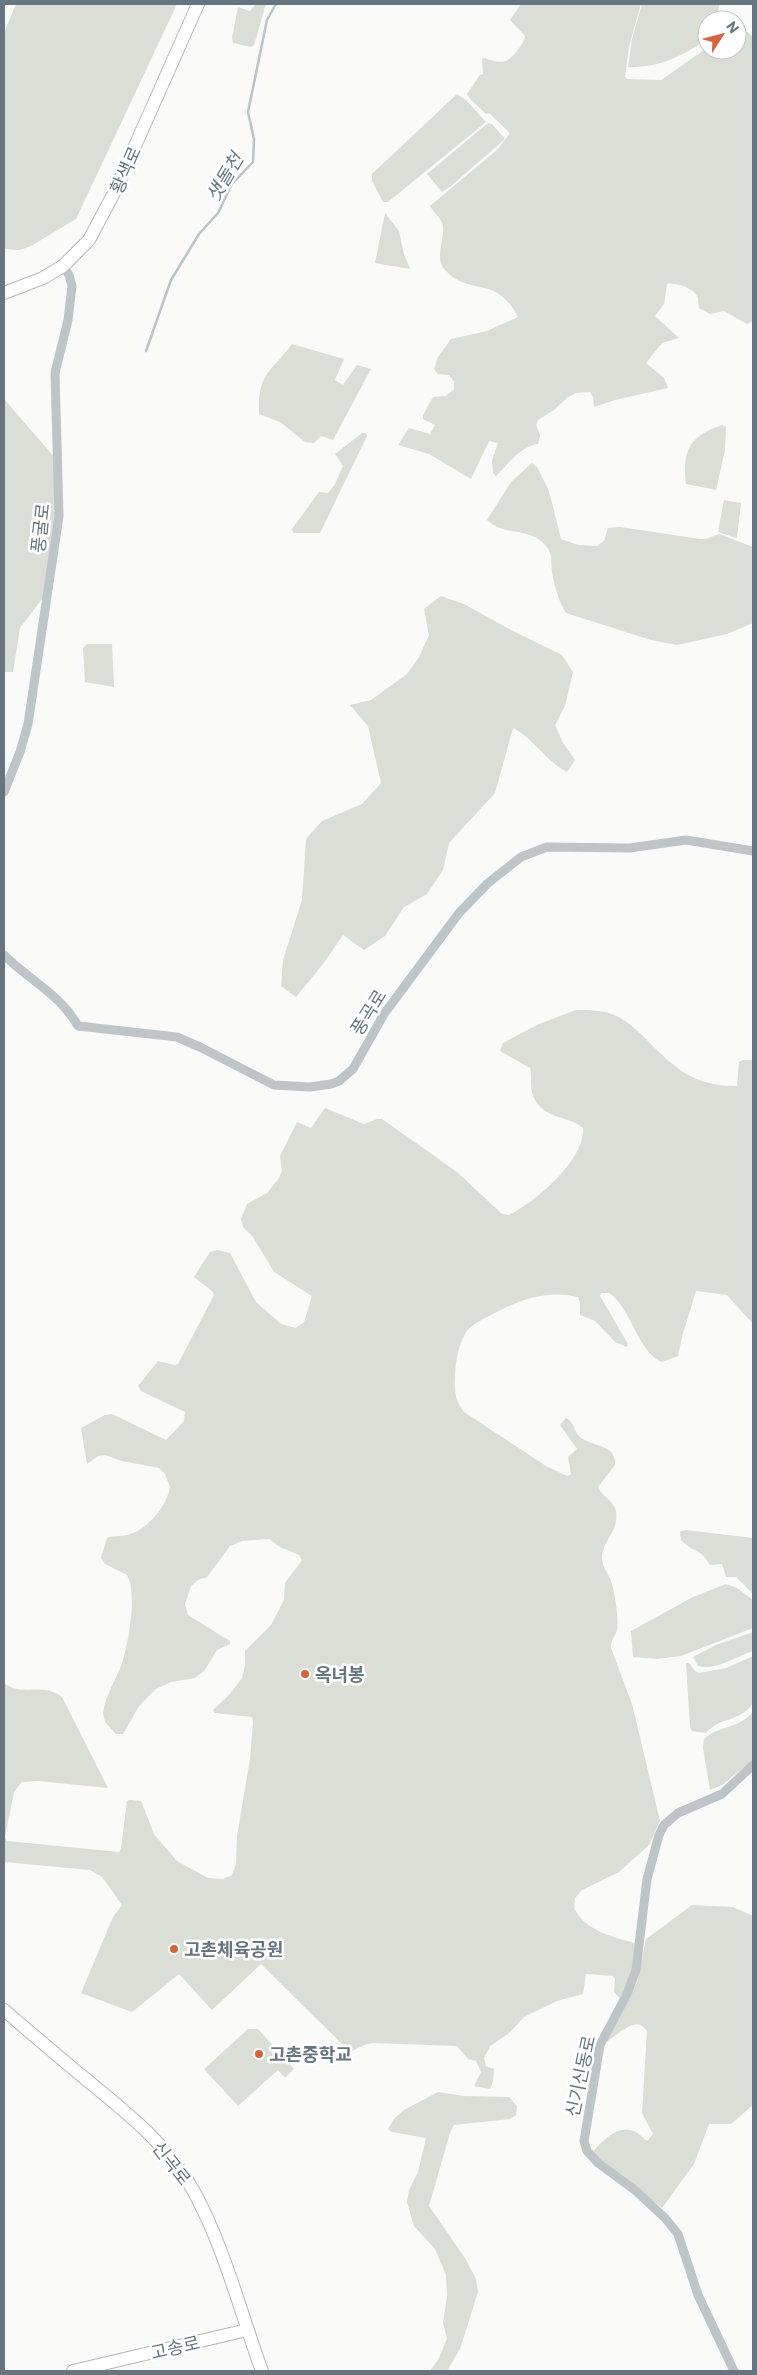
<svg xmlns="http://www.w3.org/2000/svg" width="757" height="2375" font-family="Commissioner,'Noto Sans KR',sans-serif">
	<rect width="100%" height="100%" fill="#fafaf8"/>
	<path fill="#daded7" d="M 16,4 L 177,4 L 76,219 L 31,246 L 20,250 L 4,249 L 4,33 Z
		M 256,4 L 266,4 L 254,45 L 251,47 L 233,43 L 232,38 L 238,7 L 250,11 Z
		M 521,4 L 641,4 L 629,46 L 625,77 L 627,79 L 661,80 L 707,48 L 707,50 L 737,50 L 737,29 L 741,26 L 753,37 L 753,321 L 747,324 L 724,311 L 710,314 L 699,308 C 698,304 699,299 697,296 C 693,288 675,282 667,284 L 664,304 L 655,316 L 679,338 L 662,343 L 646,363 L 664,378 L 668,388 L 615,400 L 594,407 L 593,397 L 590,392 L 576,393 L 568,397 L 554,410 L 538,420 L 536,425 L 540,435 L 538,444 C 520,447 509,463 496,476 L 493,473 L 492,460 L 498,443 L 489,441 L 471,479 L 429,454 L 398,445 L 409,428 L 430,434 L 435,425 L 423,419 L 423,415 L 433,397 L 446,396 L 454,389 L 454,382 L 449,375 L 438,374 L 434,369 L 438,357 L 451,339 L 487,331 L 518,317 C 496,274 471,297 446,271 C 433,257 445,242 443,226 C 442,219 434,213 430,206 L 498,149 L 510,133 L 489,113 L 486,114 L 470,99 L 467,94 L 480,75 L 483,74 L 482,59 L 485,58 C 501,64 507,64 517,51 C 521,46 524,41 525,36 L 510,20 Z
		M 642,4 L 719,4 L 718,20 L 707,20 L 707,40 C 678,57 663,67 628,67 L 632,39 Z
		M 457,94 L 466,100 L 486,122 L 388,202 L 383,202 L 372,181 L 372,174 Z
		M 488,123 L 492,124 L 505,139 L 451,186 L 442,192 L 427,174 Z
		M 385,213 L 399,231 L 404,254 L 410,269 L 375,263 Z
		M 292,344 L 344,359 L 335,380 L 343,385 L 357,365 L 371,369 L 333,440 L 321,436 L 314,443 L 305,442 L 280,422 L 259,414 C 257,373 271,373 292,344 Z
		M 4,399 L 56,459 L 55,517 L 45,595 L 20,628 L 13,672 L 4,672 Z
		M 722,425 L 726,427 L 725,450 L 716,490 L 686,484 C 682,450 690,436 722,425 Z
		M 362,433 L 366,433 L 367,436 L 320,533 L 293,533 L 292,529 L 319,492 L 328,493 L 335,484 L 343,466 L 335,454 Z
		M 532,463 L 537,467 L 549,491 L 561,539 L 578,545 L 597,546 L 604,541 L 608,528 L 620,527 L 700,539 L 706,539 L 719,534 L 753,547 L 753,623 L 727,634 L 677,645 L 651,640 L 566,613 C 559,603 554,584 552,572 C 551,563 553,554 546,546 C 530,526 504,537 487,520 L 511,482 Z
		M 724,500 L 741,503 L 737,538 L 718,532 Z
		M 441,596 L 464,604 L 511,630 L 562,655 L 573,672 L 565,706 L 555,725 L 563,743 L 575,760 L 567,772 C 546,761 534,739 513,728 L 495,793 L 449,843 L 443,870 L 427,894 L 404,907 L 385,936 L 364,950 L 343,935 L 323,964 L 296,997 L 281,986 L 283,960 L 302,900 L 306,839 L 322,821 L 362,804 L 381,783 L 368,726 L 350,705 L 371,700 L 407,674 L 419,657 L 429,635 L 424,609 Z
		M 87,644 L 112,644 L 114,687 L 85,682 L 83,648 Z
		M 576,1010 C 589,1010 602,1010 614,1015 C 626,1020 636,1029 645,1038 C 675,1068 692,1086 737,1086 L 739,1062 L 743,1060 L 753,1060 L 753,1324 L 727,1295 L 696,1291 L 682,1337 L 678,1356 L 662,1362 C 638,1353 631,1307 609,1293 L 601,1293 L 600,1296 L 628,1344 L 627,1347 L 615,1342 L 595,1321 L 580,1315 L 580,1303 L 578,1297 C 546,1289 516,1301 489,1316 C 481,1320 473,1324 467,1331 C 459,1341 455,1363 455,1376 C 454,1390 455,1401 464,1412 L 546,1466 L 567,1476 L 571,1474 L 568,1457 L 577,1449 L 560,1425 L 566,1418 C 575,1422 573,1431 580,1437 C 592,1447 617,1444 615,1465 L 598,1487 C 601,1496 614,1500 616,1511 C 619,1531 604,1539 602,1555 C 601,1567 609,1573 612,1584 C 615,1594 619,1620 617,1630 C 615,1637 610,1641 611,1648 L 632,1704 L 660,1821 L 649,1845 L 619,1872 L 582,1890 L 575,1898 L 574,1908 C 585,1931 613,1937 635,1943 L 632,1972 L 620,1998 L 614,1992 L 615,1979 L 613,1976 L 586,1974 L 583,1994 L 557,2001 L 524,2017 L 508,2034 L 490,2046 L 484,2058 L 486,2066 L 494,2069 L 493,2081 L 490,2089 L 474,2086 L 481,2072 L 476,2061 L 468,2059 L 457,2046 L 373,2043 L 364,2045 L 350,2052 L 261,1964 L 212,2010 L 179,1974 L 132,2012 L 81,1993 L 113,1917 L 122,1905 L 102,1877 L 90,1870 L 4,1862 L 4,1683 C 21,1697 43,1682 62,1697 L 108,1788 L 38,1781 L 22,1782 L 14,1792 L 5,1837 L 7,1841 L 119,1852 L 121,1849 L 127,1801 L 130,1800 L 141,1801 L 154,1834 L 177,1861 L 208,1878 L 223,1879 L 232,1875 L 236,1864 L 237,1836 L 250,1759 L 253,1722 L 252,1717 L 215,1713 L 213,1710 L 230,1694 L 242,1678 L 245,1665 L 245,1651 L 271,1625 L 284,1600 L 285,1583 L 302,1560 L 299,1555 L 280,1547 L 269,1539 L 242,1541 L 230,1546 L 207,1577 L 198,1580 L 191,1586 L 185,1604 L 188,1615 L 230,1641 L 230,1644 L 217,1650 L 204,1671 L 195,1678 L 171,1682 L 156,1689 L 139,1706 L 123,1734 L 116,1734 L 105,1722 L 103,1713 C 105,1697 115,1681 121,1666 C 128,1646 138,1594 127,1575 L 105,1564 L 101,1558 L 107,1538 C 114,1535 123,1537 130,1534 C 148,1529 167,1506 170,1487 L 165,1474 L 159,1468 L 122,1461 L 105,1455 L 98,1456 L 87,1464 L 81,1428 L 105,1415 L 112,1414 L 166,1440 L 184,1421 L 185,1412 L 141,1391 L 138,1386 L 158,1361 L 175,1365 L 178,1364 L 214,1295 L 212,1291 L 194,1277 L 210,1252 L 217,1250 L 230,1253 L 256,1302 L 281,1324 L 296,1328 L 304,1322 L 312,1296 L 274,1272 L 253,1237 L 243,1227 L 241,1219 L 247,1204 L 267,1193 L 279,1178 L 282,1171 L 280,1156 L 297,1122 L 311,1128 L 325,1108 L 364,1124 L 377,1119 L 382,1119 L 457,1172 L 502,1214 L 509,1215 C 535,1202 585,1160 583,1128 C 569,1115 539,1120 532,1092 C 530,1085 532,1076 530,1068 L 500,1051 L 503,1043 L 539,1024 Z
		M 685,1530 L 753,1538 L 753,1594 L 736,1577 L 726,1577 L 722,1564 L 710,1565 C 700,1548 694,1553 681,1540 L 680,1532 Z
		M 726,1584 L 737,1588 L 753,1600 L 753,1628 L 681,1656 L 657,1659 L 633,1657 L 631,1631 L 693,1597 Z
		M 753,1632 L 753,1651 C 737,1656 716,1671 698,1666 L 693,1657 L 716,1645 Z
		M 753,1656 L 753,1703 C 739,1723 721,1716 706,1733 L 692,1731 L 690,1727 L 686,1663 L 689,1663 L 695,1671 L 699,1673 L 726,1668 Z
		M 753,1712 L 753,1760 L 722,1785 L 710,1790 L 703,1748 L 704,1739 C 719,1725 737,1730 753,1712 Z
		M 692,1905 L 733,1907 L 753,1916 L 753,2105 L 731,2124 L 709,2124 L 694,2164 L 662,2208 L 604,2163 L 593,2152 C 601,2142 616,2127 630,2130 C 637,2131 642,2137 647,2141 L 653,2134 L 642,2113 L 647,2031 C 636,2013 616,2037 606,2042 L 637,1982 L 646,1939 Z
		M 248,2029 L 258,2029 L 294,2069 L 285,2078 L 278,2070 L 238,2106 L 204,2069 Z
		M 438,2092 L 464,2096 L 509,2097 L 517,2106 L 516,2115 L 510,2119 L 454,2125 L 450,2133 L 429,2206 L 465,2258 L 476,2279 L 478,2292 L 460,2349 L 447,2371 L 430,2371 L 439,2358 L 447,2338 L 443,2323 L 447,2296 L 446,2275 L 435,2249 L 414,2226 L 407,2202 L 409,2190 L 418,2172 L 426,2138 L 392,2132 L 388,2129 L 394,2119 L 404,2110 Z"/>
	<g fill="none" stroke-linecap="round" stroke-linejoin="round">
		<path stroke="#bbc4c8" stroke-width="2.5" d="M 146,351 L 171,280 L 199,234 L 218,213 L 232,184 L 253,162 L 254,139 L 248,112 L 267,20 L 276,4"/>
		<g stroke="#b4b9be" stroke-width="14">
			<path id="secondary" d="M 4,293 L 43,278 L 63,266 L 89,240 L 115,191 L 198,4
				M 4,2010 C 32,2034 60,2058 88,2081 C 127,2113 168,2145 193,2190 C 224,2246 240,2311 262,2371
				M 73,2371 L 247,2330"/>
		</g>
		<path stroke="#bfc4c7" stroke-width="9" d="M 4,792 L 20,752 L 28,724 L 59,516 L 55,373 L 68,320 L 72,286 L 69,275 L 63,266
			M 4,955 C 29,980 60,994 78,1026 L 177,1037 L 200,1047 L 274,1085 L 310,1087 L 331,1084 L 339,1081 L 353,1069 L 384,1014 L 459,913 L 488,883 L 521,857 L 547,847 L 630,848 L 686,840 L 753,851
			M 734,2371 L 698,2295 L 678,2234 L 665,2218 L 636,2191 L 598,2163 L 587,2151 L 584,2141 L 600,2045 L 627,1994 L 636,1970 L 647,1879 L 659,1835 L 664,1825 L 678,1813 L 722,1794 L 753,1765"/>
		<use href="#secondary" stroke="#fff" stroke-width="12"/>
	</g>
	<g fill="#d4653e" stroke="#fff" stroke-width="2">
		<circle cx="305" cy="1674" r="5"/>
		<circle cx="174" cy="1949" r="5"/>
		<circle cx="259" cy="2054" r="5"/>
	</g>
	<g text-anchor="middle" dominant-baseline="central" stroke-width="5" stroke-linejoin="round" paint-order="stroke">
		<g font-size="18" fill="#677580" stroke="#fff">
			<text transform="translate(125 170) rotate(-66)">황색로</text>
			<text transform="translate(40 528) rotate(-84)">풍굴로</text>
			<text transform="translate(368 1012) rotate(-58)">풍곡로</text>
			<text transform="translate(580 2076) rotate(-78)">신기신동로</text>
			<text transform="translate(172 2163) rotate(52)">신곡로</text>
			<text transform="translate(175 2347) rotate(-13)">고송로</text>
		</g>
		<g font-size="18" font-weight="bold" fill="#677580" stroke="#fff" text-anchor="start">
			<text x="315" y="1674">옥녀봉</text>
			<text x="184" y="1949">고촌체육공원</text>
			<text x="269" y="2054">고촌중학교</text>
		</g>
		<g font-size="19" font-style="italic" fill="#677981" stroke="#fff">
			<text transform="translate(224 177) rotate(-59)">샛돌천</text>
		</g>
	</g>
	<rect width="757" height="2375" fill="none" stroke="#677580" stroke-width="10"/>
	<g transform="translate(722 35) rotate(54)"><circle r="24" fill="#ffffff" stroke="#c2c8cc"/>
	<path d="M0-4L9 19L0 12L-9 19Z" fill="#d4653e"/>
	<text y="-8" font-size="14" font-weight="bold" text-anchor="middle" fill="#677580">N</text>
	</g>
</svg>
